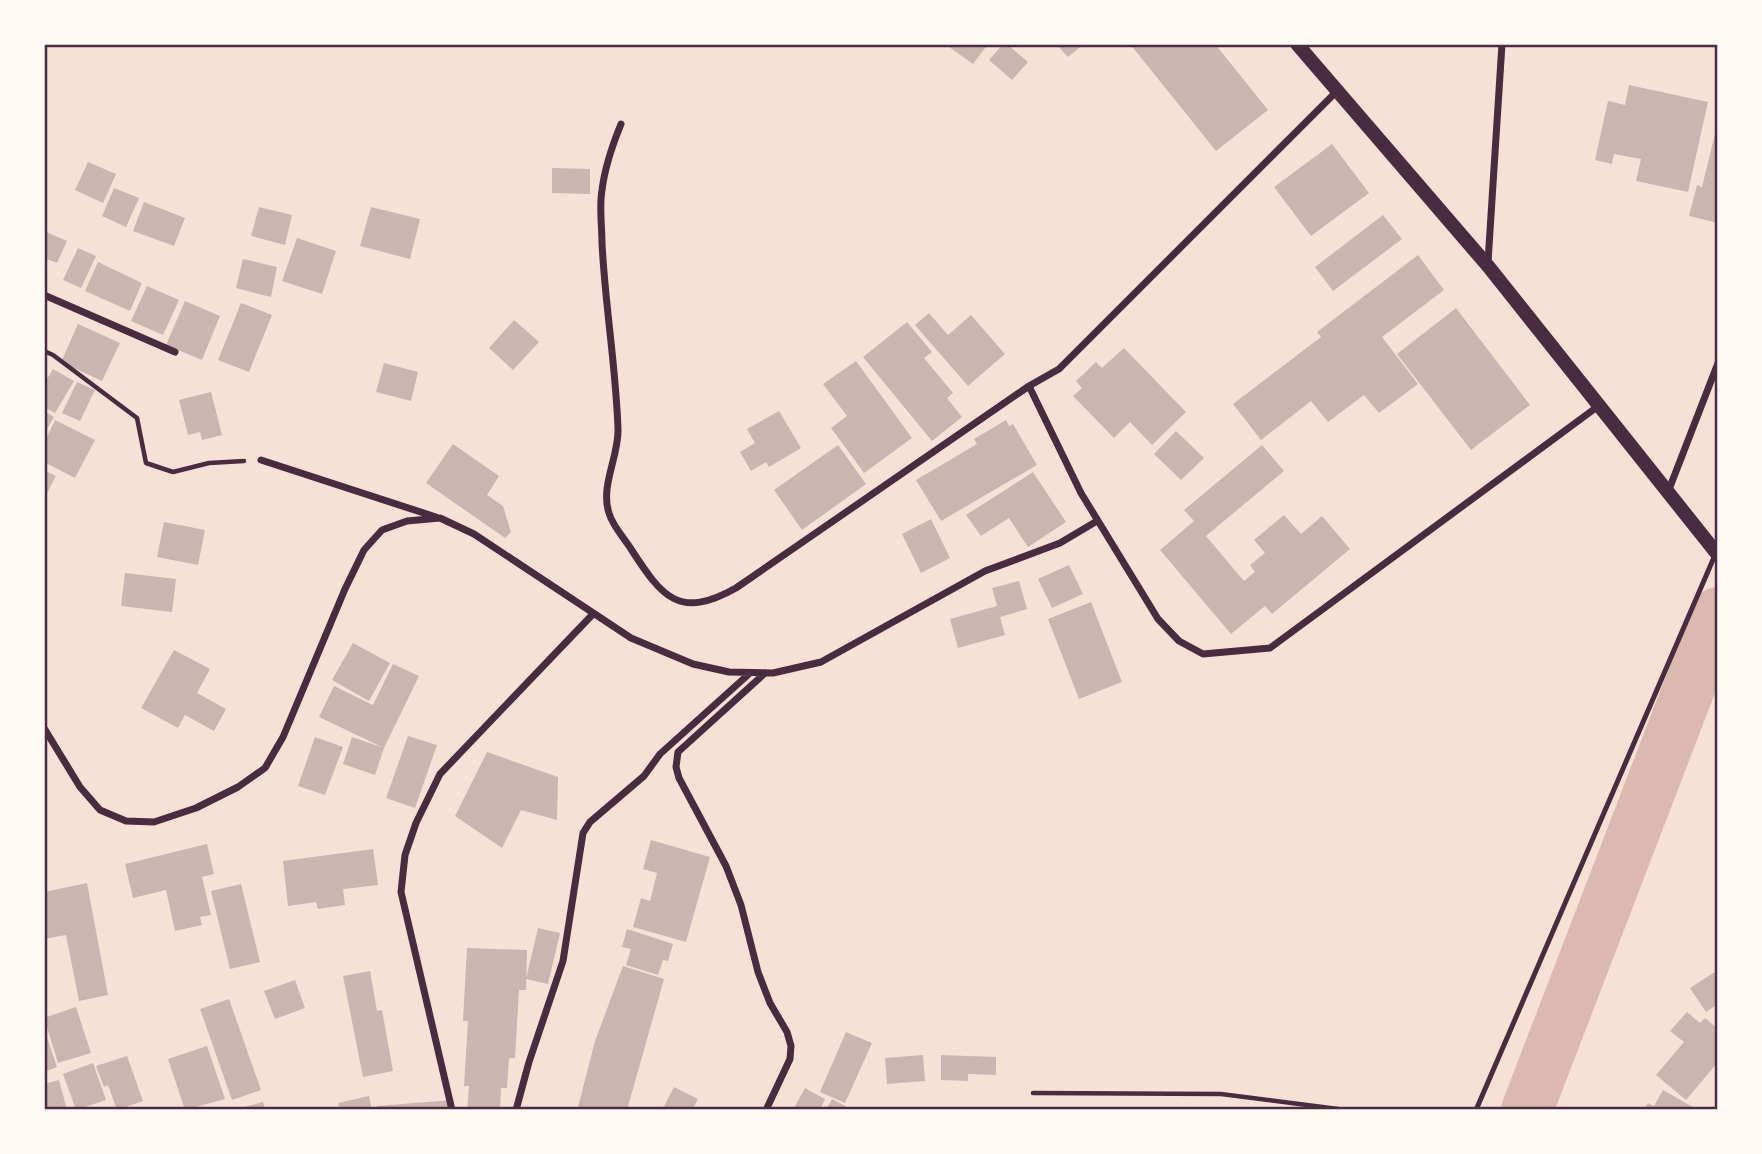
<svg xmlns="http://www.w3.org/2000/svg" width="1762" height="1154" font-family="Commissioner,sans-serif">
	<rect width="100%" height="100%" fill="#f7e1d7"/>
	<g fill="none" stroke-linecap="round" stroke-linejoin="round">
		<path stroke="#dcb8b0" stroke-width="52" d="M 1527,1110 L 1718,613"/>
	</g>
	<path fill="#ccb4b1" d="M 945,44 L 988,44 L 973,64 Z
		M 1003,44 L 1007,44 L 1028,62 L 1012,80 L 989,60 Z
		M 1056,44 L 1084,44 L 1068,57 Z
		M 1130,44 L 1215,44 L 1268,110 L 1216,151 Z
		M 1629,85 L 1708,102 L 1688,192 L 1636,181 L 1641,159 L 1614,154 L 1612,164 L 1595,160 L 1608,101 L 1625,105 Z
		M 1715,134 L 1718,135 L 1718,223 L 1689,216 L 1697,185 L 1702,187 Z
		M 1332,144 L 1369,193 L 1311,236 L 1274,187 Z
		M 88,162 L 116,174 L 103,203 L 75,190 Z
		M 552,168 L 590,169 L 590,194 L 552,193 Z
		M 114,188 L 139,198 L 126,227 L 102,216 Z
		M 144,202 L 185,218 L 174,246 L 133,231 Z
		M 259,207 L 292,215 L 285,245 L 251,236 Z
		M 371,207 L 420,219 L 410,259 L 360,246 Z
		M 1383,215 L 1402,239 L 1333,291 L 1315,267 Z
		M 44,231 L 67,241 L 57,263 L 44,258 Z
		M 297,238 L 336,251 L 322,294 L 282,281 Z
		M 78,248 L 96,256 L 81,288 L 63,280 Z
		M 1418,255 L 1444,290 L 1382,337 L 1418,384 L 1379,413 L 1364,395 L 1328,422 L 1311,401 L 1261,440 L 1233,404 L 1321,337 L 1317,332 Z
		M 243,259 L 277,267 L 271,297 L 236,288 Z
		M 98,262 L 142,283 L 130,311 L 85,291 Z
		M 147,286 L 179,300 L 163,335 L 131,321 Z
		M 185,301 L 220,316 L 202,360 L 166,345 Z
		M 241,303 L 272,315 L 249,372 L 218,360 Z
		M 1456,308 L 1530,405 L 1471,450 L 1397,354 Z
		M 929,313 L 948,335 L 971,315 L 1005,354 L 968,386 L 915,325 Z
		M 514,320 L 539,342 L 513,370 L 489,348 Z
		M 907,322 L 932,352 L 924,358 L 953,393 L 947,398 L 962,417 L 932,441 L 863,357 Z
		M 78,324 L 120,343 L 102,381 L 61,362 Z
		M 1124,348 L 1186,412 L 1152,445 L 1130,422 L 1114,438 L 1073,396 L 1082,388 L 1076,381 L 1096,362 L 1102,368 Z
		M 856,361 L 912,438 L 864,473 L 831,428 L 847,416 L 823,384 Z
		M 384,363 L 418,372 L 411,401 L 376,392 Z
		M 53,369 L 74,381 L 55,413 L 44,407 L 44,384 Z
		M 77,382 L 95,390 L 80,421 L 62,413 Z
		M 211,392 L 222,435 L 202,440 L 200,432 L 188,435 L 179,400 Z
		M 44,411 L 54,417 L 44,434 Z
		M 779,411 L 801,448 L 769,467 L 766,462 L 751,471 L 740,452 L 755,443 L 747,429 Z
		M 55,420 L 95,440 L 75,478 L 44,462 L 44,443 Z
		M 1006,420 L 1009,426 L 1013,424 L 1037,465 L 941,521 L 916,480 L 977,444 L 974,439 Z
		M 1176,431 L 1204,458 L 1181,480 L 1154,454 Z
		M 453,444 L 499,476 L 487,495 L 503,506 L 511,532 L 505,538 L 426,483 Z
		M 838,445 L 866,484 L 802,530 L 774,490 Z
		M 1262,445 L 1284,471 L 1206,536 L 1244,581 L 1255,572 L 1250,565 L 1265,553 L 1254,540 L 1284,515 L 1301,534 L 1322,516 L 1350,549 L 1272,614 L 1265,606 L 1231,634 L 1160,550 L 1194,521 L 1184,510 Z
		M 44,470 L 56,476 L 44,499 Z
		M 1033,472 L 1066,522 L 1028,547 L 1009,518 L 981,536 L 966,515 Z
		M 931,519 L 950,558 L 921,573 L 902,534 Z
		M 164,522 L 205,530 L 198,565 L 157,557 Z
		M 1069,565 L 1083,594 L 1052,608 L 1038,579 Z
		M 125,573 L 176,579 L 172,612 L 121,606 Z
		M 1019,581 L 1027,609 L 1000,617 L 1005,635 L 958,648 L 950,619 L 997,606 L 992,588 Z
		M 1091,602 L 1122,682 L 1079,699 L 1048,619 Z
		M 353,643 L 390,663 L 369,701 L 332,680 Z
		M 174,650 L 210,669 L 197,693 L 226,709 L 214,731 L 185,715 L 178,728 L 141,708 Z
		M 393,664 L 419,676 L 384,748 L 375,775 L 343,764 L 352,737 L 384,748 L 319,717 L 334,686 L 373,705 Z
		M 408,736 L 437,745 L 415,808 L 386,798 Z
		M 315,737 L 343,747 L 325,795 L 298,786 Z
		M 487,752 L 558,777 L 557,820 L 521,810 L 502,848 L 455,816 Z
		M 651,840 L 710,857 L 686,942 L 633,927 L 641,898 L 650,901 L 657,873 L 643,869 Z
		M 207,844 L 214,874 L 202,877 L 211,915 L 200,917 L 202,925 L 175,931 L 166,890 L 133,898 L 125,864 Z
		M 373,849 L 378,885 L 343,889 L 345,905 L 318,909 L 316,902 L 288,906 L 283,861 Z
		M 87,883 L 108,995 L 79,1001 L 66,935 L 44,939 L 44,892 Z
		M 241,884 L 260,962 L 230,969 L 211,891 Z
		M 538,928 L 560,933 L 548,984 L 526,979 Z
		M 627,929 L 673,944 L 668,961 L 663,960 L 658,975 L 626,965 L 631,949 L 622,947 Z
		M 467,948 L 527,950 L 526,990 L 519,990 L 515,1058 L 509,1058 L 507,1088 L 501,1088 L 500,1110 L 467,1110 L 469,1086 L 464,1086 L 468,1021 L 463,1021 Z
		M 623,966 L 664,979 L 627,1110 L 592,1110 L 578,1107 L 595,1041 Z
		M 1718,970 L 1718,1004 L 1706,1012 L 1690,988 Z
		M 370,971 L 377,1011 L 382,1010 L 393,1071 L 363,1077 L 343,976 Z
		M 295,980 L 305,1008 L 275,1019 L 264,991 Z
		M 229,999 L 261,1090 L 232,1100 L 200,1009 Z
		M 76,1007 L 91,1053 L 58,1063 L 44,1018 Z
		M 1687,1012 L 1700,1023 L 1705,1018 L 1718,1029 L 1718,1062 L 1686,1100 L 1656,1075 L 1684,1042 L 1670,1031 Z
		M 44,1028 L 57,1067 L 44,1072 Z
		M 846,1032 L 872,1043 L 845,1103 L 820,1092 Z
		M 207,1046 L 225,1099 L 185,1110 L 168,1059 Z
		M 923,1055 L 925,1081 L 887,1084 L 885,1058 Z
		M 941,1055 L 996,1057 L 996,1075 L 968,1074 L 968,1081 L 941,1080 Z
		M 127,1056 L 143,1101 L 117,1110 L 108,1085 L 104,1087 L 96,1066 Z
		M 93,1063 L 106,1100 L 76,1110 L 63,1074 Z
		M 59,1080 L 67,1110 L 44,1110 L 44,1084 Z
		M 674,1087 L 698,1099 L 692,1110 L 662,1110 Z
		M 805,1088 L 825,1099 L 820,1110 L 793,1110 Z
		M 1663,1090 L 1698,1110 L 1644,1110 L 1648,1103 L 1654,1106 Z
		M 369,1096 L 372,1110 L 340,1110 L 338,1103 Z
		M 832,1099 L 853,1110 L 826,1110 Z
		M 452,1100 L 453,1110 L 377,1110 L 377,1106 Z
		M 263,1102 L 265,1110 L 237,1110 L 237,1109 Z"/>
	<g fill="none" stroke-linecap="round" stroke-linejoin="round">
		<path stroke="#4a2c40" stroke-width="4.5" d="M 44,351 L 53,355 L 137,418 L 146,463 L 173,472 L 209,463 L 244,461
			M 1033,1093 L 1221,1094 L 1346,1110"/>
		<path stroke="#4a2c40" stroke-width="5" d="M 1476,1110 L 1715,555"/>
		<path stroke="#4a2c40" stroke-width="7" d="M 1338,90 L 1059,369 L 1029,386 L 1081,493 L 1158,619 L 1179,641 L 1203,654 L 1270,648 L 1597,407
			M 621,124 C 612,146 605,166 602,190 C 599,207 602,226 602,243 C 605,305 616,367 618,429 C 619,456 600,486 609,513 C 612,525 624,538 631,549 C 662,597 679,620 736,588 L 1029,386
			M 1488,262 L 1502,44
			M 44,295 L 175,352
			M 261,460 L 436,517
			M 1668,492 L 1718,363
			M 765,673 L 678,752 L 676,767 L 679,778 L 726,866 L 741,905 L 758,972 L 770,1003 L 787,1032 L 791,1046 L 790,1059 L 766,1110
			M 44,728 L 80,787 L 100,810 L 126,821 L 154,822 L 196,808 L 238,787 L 265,768 L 283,737 L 345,589 L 364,550 L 382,530 L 407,521 L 440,518 L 474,534 L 631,638 L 693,664 L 729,672 L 773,673 L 821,662 L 985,571 L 1060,543 L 1097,521
			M 452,1110 L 401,892 L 405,855 L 416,823 L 440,774 L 593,614
			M 516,1110 L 529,1062 L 563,961 L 583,833 L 590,822 L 644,776 L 660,754 L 750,673"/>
		<path stroke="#4a2c40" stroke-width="14" d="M 1297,44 L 1488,266 L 1718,555"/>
	</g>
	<rect width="1762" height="1154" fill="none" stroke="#fffaf5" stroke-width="91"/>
	<rect x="46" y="46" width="1670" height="1062" fill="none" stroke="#4a2c40" stroke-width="2.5"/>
</svg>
